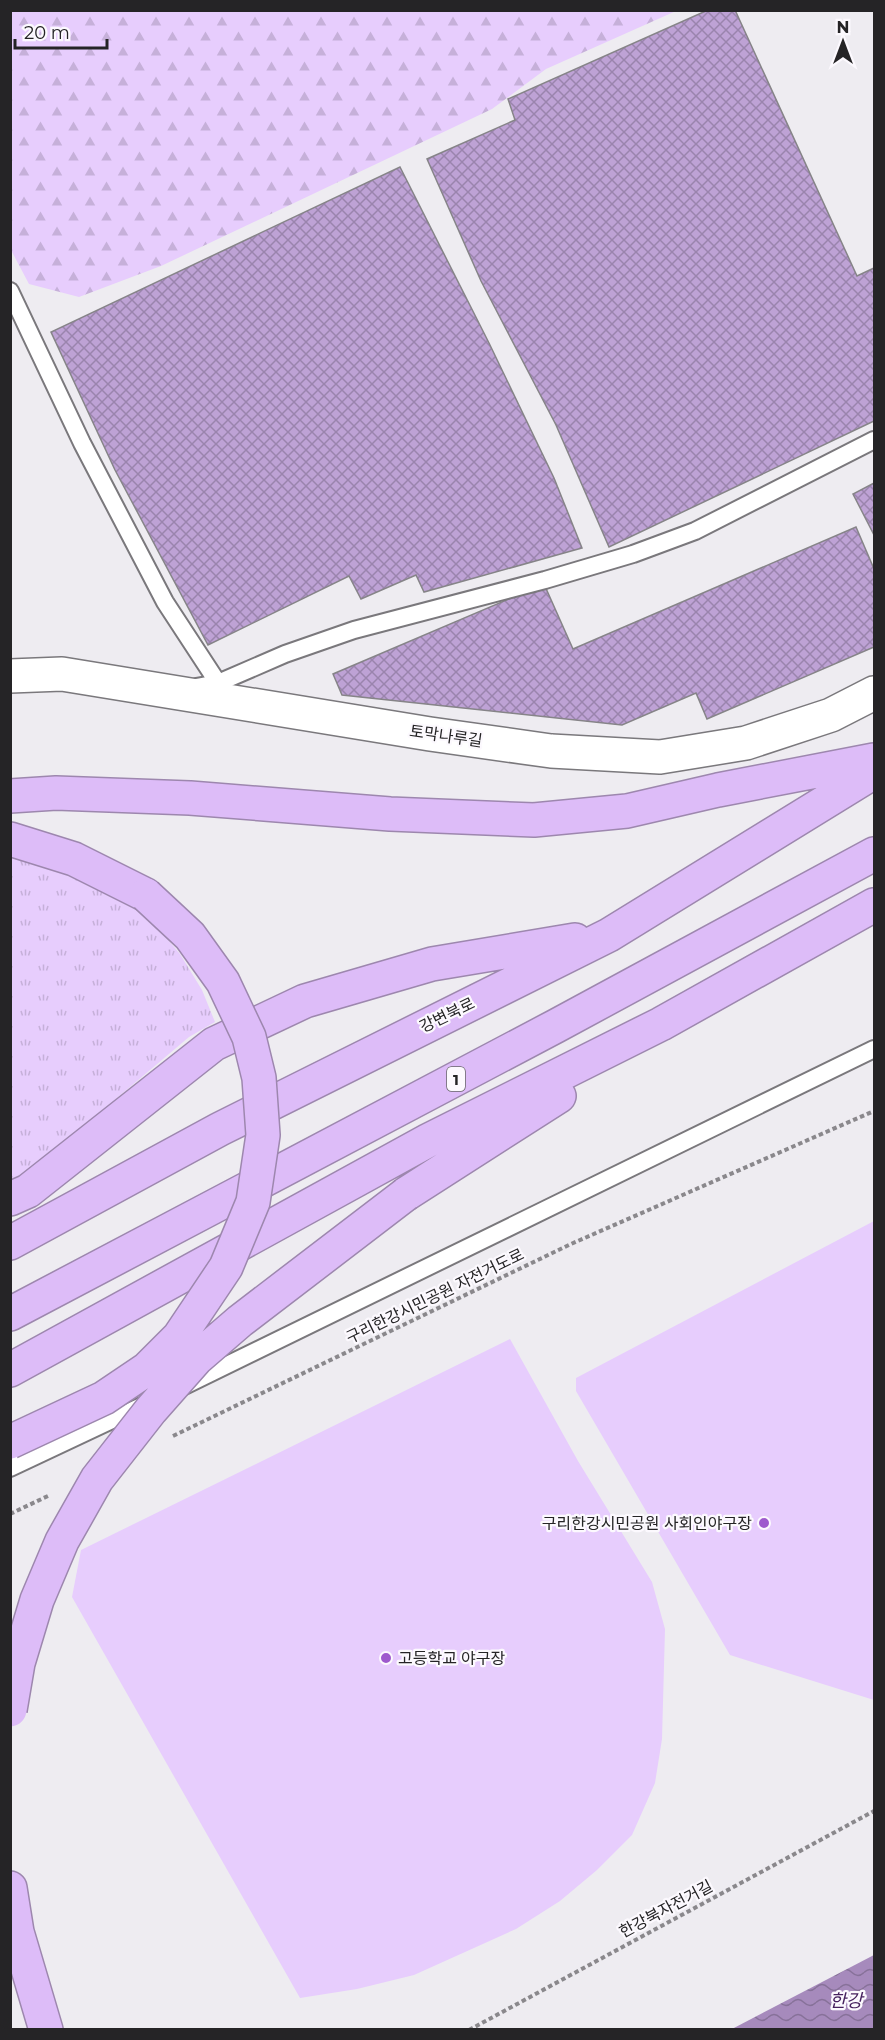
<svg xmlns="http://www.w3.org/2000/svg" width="885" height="2040" font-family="Montserrat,'Noto Sans KR',sans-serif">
	<defs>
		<pattern id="grass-tufts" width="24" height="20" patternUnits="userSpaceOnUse" patternTransform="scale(1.5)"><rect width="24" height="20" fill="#e7cdfd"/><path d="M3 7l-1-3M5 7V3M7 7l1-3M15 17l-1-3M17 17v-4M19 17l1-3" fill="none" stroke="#c6b0d9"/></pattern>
		<pattern id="forest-firs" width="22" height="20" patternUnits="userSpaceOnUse" patternTransform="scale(1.5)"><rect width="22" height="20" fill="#e7cdfd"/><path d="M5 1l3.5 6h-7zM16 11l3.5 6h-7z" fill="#c6b0d9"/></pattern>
		<pattern id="water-waves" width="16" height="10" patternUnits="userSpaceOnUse" patternTransform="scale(1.5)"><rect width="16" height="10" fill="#a68abc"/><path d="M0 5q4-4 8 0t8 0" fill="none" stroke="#877199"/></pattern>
		<pattern id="building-cross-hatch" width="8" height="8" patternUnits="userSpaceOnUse" patternTransform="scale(1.5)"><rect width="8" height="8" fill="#bea2d5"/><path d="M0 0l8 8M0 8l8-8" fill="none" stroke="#9a84ad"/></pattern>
	</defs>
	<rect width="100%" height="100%" fill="#eeecf1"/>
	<path fill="url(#grass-tufts)" d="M 11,846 L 91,872 L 153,922 L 180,954 L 202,990 L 215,1022 L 189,1037 L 117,1098 L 89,1126 L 11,1184 Z"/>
	<path fill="url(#forest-firs)" d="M 10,11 L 11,10 L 676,11 L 546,69 L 492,109 L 161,266 L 79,297 L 29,284 L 11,250 Z"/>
	<path fill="#e7cdfd" d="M 874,1221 L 874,1700 L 730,1655 L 576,1391 L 576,1378 Z
		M 510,1339 L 578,1461 L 652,1582 L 665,1629 L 662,1739 L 655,1783 L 632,1835 L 597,1870 L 560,1901 L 516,1929 L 414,1975 L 357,1989 L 300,1998 L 72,1597 L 81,1550 Z"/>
	<path fill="url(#water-waves)" d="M 874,1955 L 874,2029 L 732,2029 Z"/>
	<path fill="url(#building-cross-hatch)" stroke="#868488" stroke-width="1.5" d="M 708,10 L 735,10 L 857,276 L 874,268 L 874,421 L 609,547 L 556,425 L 481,281 L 427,159 L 515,120 L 508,99 Z
		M 400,167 L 489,343 L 554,478 L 582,548 L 424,592 L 416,575 L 361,599 L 349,576 L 208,645 L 115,470 L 51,332 Z
		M 874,483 L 874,535 L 853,494 Z
		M 856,527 L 874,569 L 874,647 L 707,719 L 696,693 L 622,725 L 342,695 L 333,674 L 544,584 L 573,649 Z"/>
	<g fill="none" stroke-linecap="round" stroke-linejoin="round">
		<g stroke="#7a787c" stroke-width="20">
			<path id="lane" d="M 10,291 L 82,443 L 165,602 L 218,683
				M 196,687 L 218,683 L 285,654 L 354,630 L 545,580 L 633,554 L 695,531 L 874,440
				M 182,1387 L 874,1049
				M 10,1468 L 148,1403"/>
		</g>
		<g stroke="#7a787c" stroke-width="36">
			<path id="street" d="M 10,676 L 62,674 L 430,734 L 551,751 L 660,757 L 746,743 L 831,715 L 874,693"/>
		</g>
		<g stroke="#9d87ae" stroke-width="36">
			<path id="highway" d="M 10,796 L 56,793 L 190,798 L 390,814 L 534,820 L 627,811 L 718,790 L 874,760
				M 10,839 L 74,859 L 146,895
				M 406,1194 L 559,1096
				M 10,1199 L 28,1191 L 214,1044 L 305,1001 L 432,964 L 575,940
				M 10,1243 L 220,1129 L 609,935 L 874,772
				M 10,1314 L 556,1026 L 874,854
				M 10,1370 L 429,1140 L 661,1024 L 874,905
				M 10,1888 L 17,1932 L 46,2030"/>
		</g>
		<path stroke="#8a888c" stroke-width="4" stroke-dasharray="4.5 3" stroke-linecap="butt" d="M 173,1436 L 571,1244 L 874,1111
			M 10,1514 L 50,1495
			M 469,2030 L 874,1811"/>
		<use href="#lane" stroke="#fff" stroke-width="16"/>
		<use href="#street" stroke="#fff" stroke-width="33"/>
		<use href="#highway" stroke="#ddbcf8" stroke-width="33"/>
		<g stroke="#9d87ae" stroke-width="36" stroke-linecap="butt">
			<path id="highway-bridge" d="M 10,1442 L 104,1398 L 147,1369 L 179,1337 L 226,1267 L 253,1202 L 263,1135 L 259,1078 L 249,1037 L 223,982 L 190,936 L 146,895
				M 10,1710 L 18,1663 L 37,1600 L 62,1541 L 97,1479 L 151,1410 L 196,1359 L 240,1321 L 406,1194"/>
		</g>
		<use href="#highway-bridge" stroke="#ddbcf8" stroke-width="33"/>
	</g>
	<g fill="#9e59cd" stroke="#fcf9fe" stroke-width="2">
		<circle cx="764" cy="1523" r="6"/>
		<circle cx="386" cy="1658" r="6"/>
	</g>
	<g text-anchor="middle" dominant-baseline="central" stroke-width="4.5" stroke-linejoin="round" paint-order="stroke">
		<rect fill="#fcf9fe" stroke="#666467" stroke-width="1.5" x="447" y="1067" width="18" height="24" rx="4.5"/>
		<g font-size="15" font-weight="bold" fill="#252426">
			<text x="456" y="1079">1</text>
		</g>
		<g font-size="16" fill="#252426" stroke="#fcf9fe">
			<text transform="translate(446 736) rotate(8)">토막나루길</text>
			<text transform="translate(447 1015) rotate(-26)">강변북로</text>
			<text transform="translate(435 1296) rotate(-26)">구리한강시민공원 자전거도로</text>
			<text transform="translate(666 1909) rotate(-28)">한강북자전거길</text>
		</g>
		<g font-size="16" fill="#252426" stroke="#fcf9fe" text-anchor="end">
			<text x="752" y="1523">구리한강시민공원 사회인야구장</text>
			<text x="398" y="1658" text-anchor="start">고등학교 야구장</text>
		</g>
		<g font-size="18" font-style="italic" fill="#46215e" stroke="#fcf9fe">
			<text x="846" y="2001">한강</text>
		</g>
	</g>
	<rect width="885" height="2040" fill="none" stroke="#252426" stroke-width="24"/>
	<g transform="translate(843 42)" stroke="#fcf9fe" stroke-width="4.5" paint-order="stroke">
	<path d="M0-4.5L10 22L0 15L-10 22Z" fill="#252426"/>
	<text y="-9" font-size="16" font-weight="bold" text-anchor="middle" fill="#252426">N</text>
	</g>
	<path d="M15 39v9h92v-9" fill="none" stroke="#252426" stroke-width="3"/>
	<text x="24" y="39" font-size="18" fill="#252426" stroke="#fcf9fe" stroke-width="4.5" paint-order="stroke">20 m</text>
</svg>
